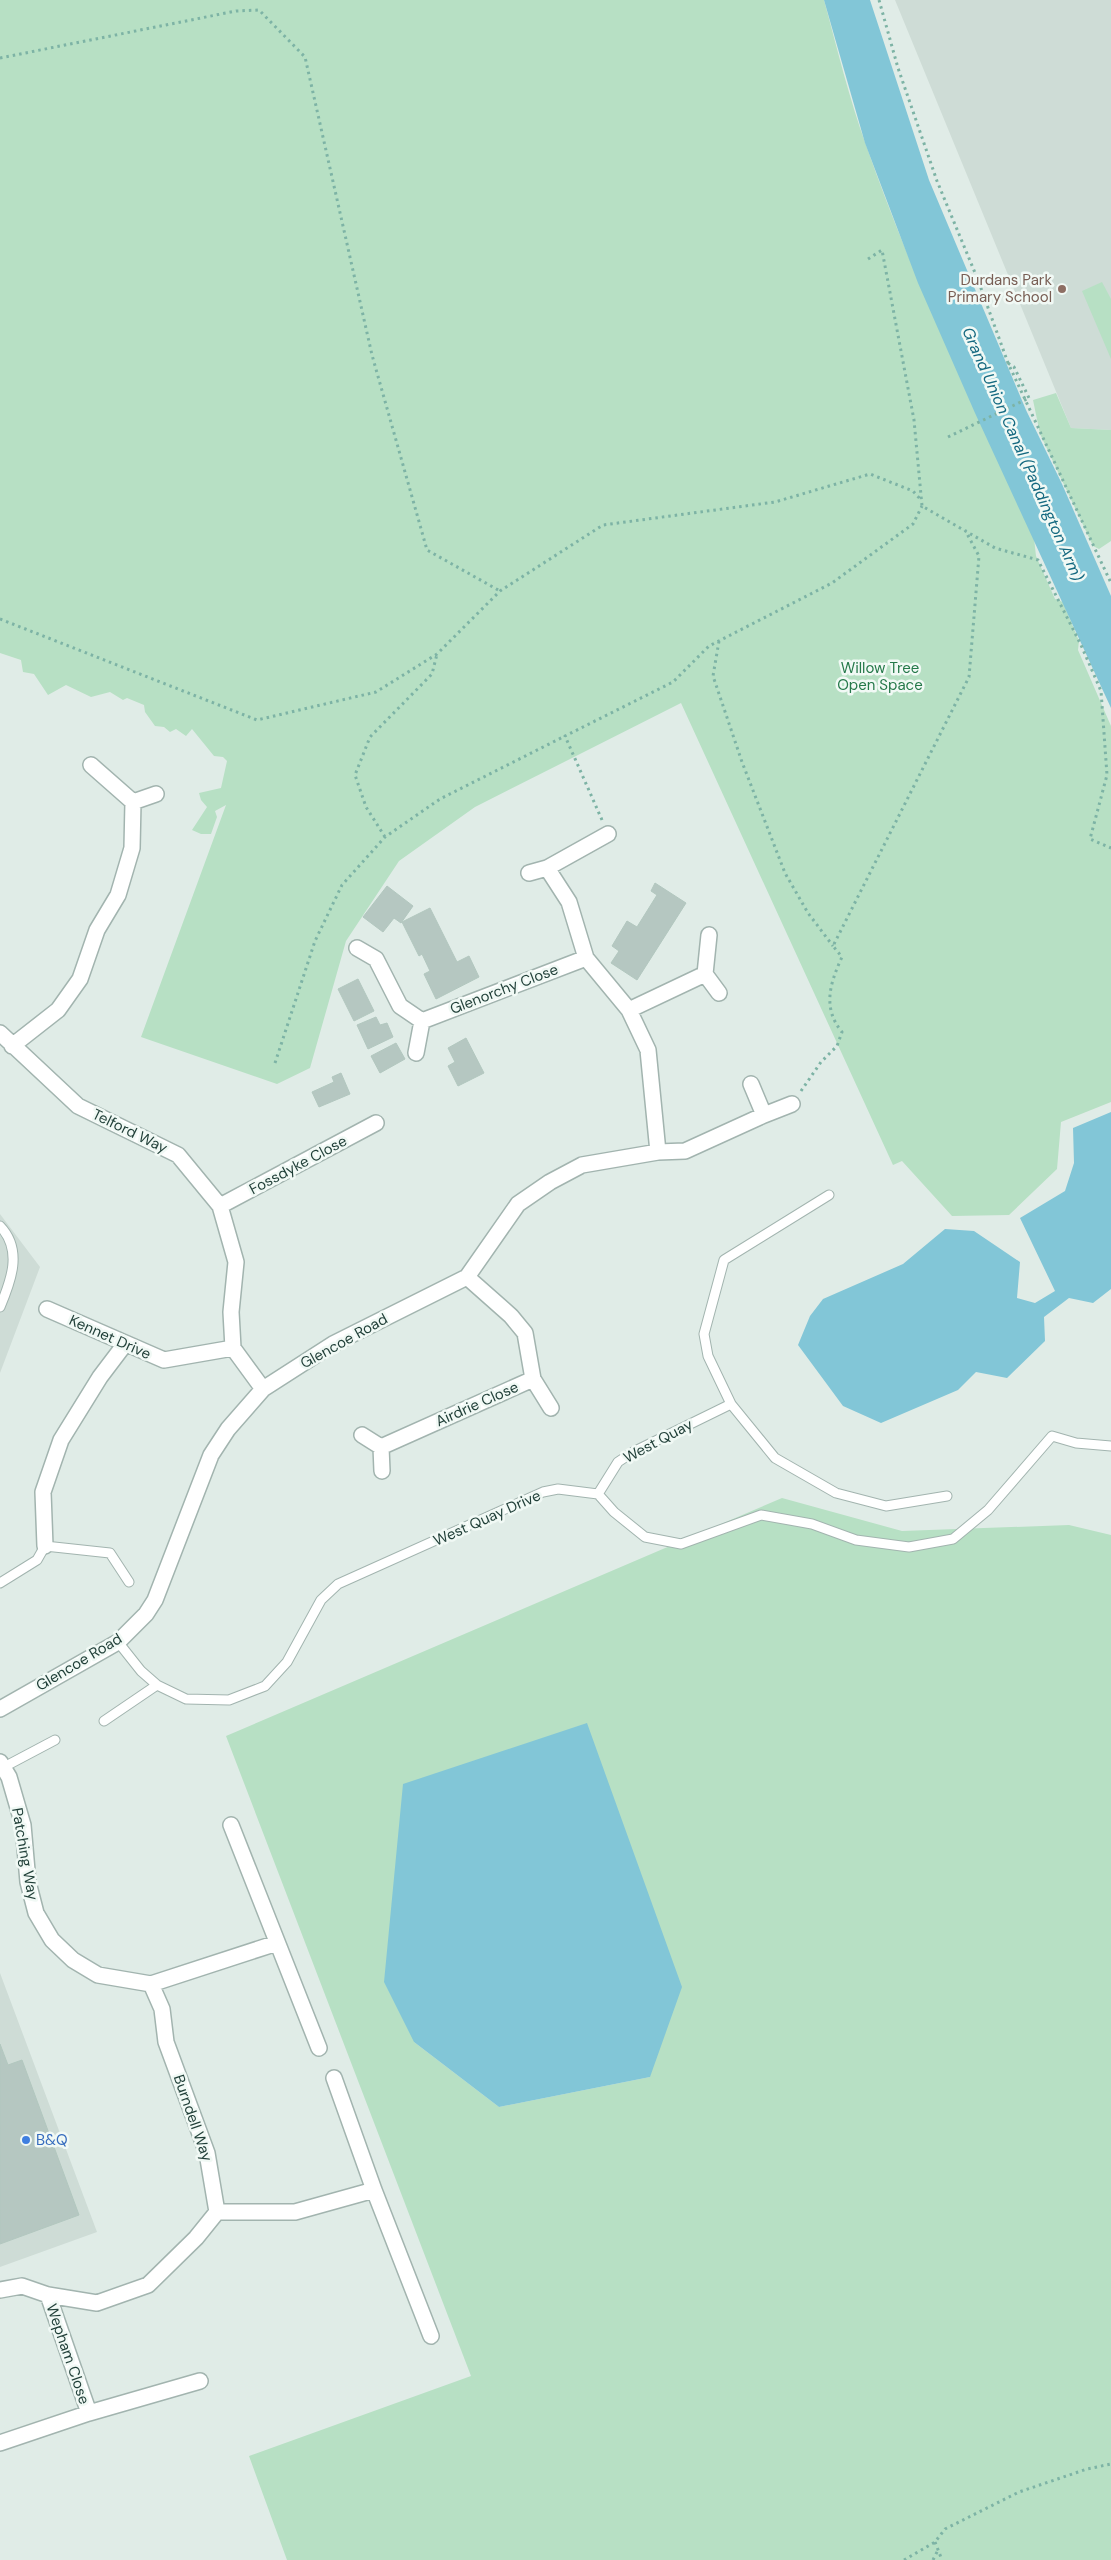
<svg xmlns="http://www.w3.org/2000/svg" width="1111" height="2560" font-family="'DM Sans',sans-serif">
	<rect width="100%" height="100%" fill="#e0ece7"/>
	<path fill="#cedcd6" d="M 895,0 L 1111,0 L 1111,430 L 1071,428 Z
		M 0,1214 L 40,1267 L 0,1373 Z
		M 0,1973 L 97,2232 L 0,2267 Z"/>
	<path fill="#b7e0c4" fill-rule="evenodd" d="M 0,0 L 824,0 C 837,48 849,98 866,145 C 913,280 975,408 1034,538 L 1036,556 L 1055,599 L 1063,602 L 1079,641 L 1078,650 L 1111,726 L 1111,1102 L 1061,1122 L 1057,1169 L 1009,1215 L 952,1216 L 902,1161 L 893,1165 L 681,703 L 475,807 L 399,861 L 346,941 L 310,1068 L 277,1084 L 141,1037 L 226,805 L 215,811 L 217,817 L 211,834 L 201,834 L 192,830 L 207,807 L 201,800 L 199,793 L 221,788 L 227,761 L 223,757 L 214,756 L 192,729 L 186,736 L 176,729 L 170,732 L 164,727 L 155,726 L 145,712 L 144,705 L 127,698 L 123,700 L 110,692 L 91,697 L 66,685 L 48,695 L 34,674 L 23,672 L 21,660 L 0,653 Z
		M 1102,282 L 1111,299 L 1111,359 L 1082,291 Z
		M 1056,393 L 1071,428 L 1111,430 L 1111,541 L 1099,549 L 1093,546 L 1040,434 L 1033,400 Z
		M 782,1498 L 902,1531 L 1069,1525 L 1111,1535 L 1111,2560 L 287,2560 L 249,2456 L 471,2376 L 226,1736 ZM 414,2042 L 650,2077 L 499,2107 Z"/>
	<path fill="#82c6d7" d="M 824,0 L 870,0 L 929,180 L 1026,410 L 1062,484 L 1111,596 L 1111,708 L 975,413 L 918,283 L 865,143 Z
		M 1111,1112 L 1111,1289 L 1093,1303 L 1069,1298 L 1044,1317 L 1045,1341 L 1007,1378 L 976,1372 L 958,1390 L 881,1423 L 843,1406 L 798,1345 L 810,1316 L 823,1299 L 903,1264 L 945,1229 L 974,1231 L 1020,1262 L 1017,1298 L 1035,1303 L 1055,1291 L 1020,1218 L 1065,1191 L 1074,1163 L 1073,1128 Z
		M 587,1723 L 682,1987 L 650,2077 L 499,2107 L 414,2042 L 384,1982 L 403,1784 Z"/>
	<path fill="#b5c7c1" stroke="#b2c7bf" d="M 655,883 L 686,903 L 637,980 L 611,963 L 619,951 L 612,946 L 627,921 L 637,927 L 657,895 L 651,891 Z
		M 387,886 L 413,906 L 401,923 L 394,918 L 383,932 L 363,917 Z
		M 430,908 L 457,962 L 469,956 L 479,977 L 436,999 L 424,974 L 430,971 L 422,954 L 419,956 L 402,922 Z
		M 358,979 L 374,1011 L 354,1021 L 338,989 Z
		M 376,1017 L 380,1025 L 387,1023 L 393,1037 L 368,1049 L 357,1025 Z
		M 466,1038 L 484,1073 L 458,1086 L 448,1066 L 455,1062 L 448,1048 Z
		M 396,1043 L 405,1059 L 380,1073 L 371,1056 Z
		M 341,1073 L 350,1094 L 319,1107 L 312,1092 L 334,1082 L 332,1077 Z
		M 0,2044 L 8,2065 L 22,2060 L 79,2215 L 0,2244 Z"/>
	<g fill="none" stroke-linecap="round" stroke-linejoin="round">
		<g stroke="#a2b4af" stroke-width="11">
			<path id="lane" d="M 829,1195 L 724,1260 L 704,1334 L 708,1356 L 731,1404 L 775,1458 L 836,1493 L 886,1506 L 947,1496
				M 0,1226 C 23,1250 11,1281 0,1307
				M 598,1494 L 618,1462 L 633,1452 L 731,1404
				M 0,1583 L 37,1560 L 45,1546 L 110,1553 L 129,1582
				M 118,1642 L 141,1671 L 157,1685 L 186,1699 L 229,1700 L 265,1686 L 287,1662 L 321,1600 L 338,1584 L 543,1492 L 558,1489 L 598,1494 L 614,1512 L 645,1537 L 681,1544 L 761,1515 L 812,1524 L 856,1540 L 909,1547 L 953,1539 L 988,1510 L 1052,1436 L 1076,1443 L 1111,1446
				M 104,1721 L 157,1685
				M 4,1767 L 55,1740"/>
		</g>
		<g stroke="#a2b4af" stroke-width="18">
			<path id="street" d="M 133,802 L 156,794
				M 608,834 L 547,868 L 569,902 L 586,958 L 629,1010 L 648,1050 L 658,1152
				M 529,873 L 547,868
				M 357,948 L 376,959 L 400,1006 L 422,1021 L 586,958
				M 705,974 L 719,993
				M 629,1010 L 705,974 L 709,935
				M 0,1033 L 78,1106 L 178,1155 L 220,1206 L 236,1262 L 231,1312 L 233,1348 L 263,1389
				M 12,1046 L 58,1010 L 80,979 L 97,930 L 118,895 L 132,848 L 133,802 L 91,765
				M 416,1053 L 422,1021
				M 764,1115 L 792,1104
				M 220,1206 L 376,1123
				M 47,1309 L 164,1360 L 233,1348
				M 533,1379 L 551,1408
				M 362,1435 L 381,1447 L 533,1379 L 525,1333 L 511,1316 L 467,1277
				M 381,1447 L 382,1471
				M 45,1546 L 43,1492 L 61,1440 L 100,1377 L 125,1344
				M 0,1709 L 118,1642 L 146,1614 L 155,1600 L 211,1455 L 228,1429 L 263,1389 L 333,1344 L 467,1277 L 518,1204 L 550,1182 L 582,1165 L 658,1152 L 685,1151 L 764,1115 L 751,1084
				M 0,1762 L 9,1777 L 23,1825 L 28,1882 L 36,1913 L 52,1940 L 73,1960 L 98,1975 L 151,1984 L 277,1943
				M 231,1825 L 319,2048
				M 334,2078 L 374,2190 L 431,2336
				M 217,2212 L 295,2212 L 374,2190
				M 0,2290 L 22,2286 L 48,2295 L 97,2303 L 148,2285 L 196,2238 L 217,2212 L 207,2153 L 166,2042 L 162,2009 L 151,1984
				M 89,2413 L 200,2381
				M 0,2443 L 89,2413 L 48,2295"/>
		</g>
		<path stroke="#7db3a5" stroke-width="3" stroke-dasharray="2.5 4" stroke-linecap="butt" d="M 879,0 L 898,68 L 937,181 L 978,280 L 1008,363 L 1111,583
			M 0,58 L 236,11 L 259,10 L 305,57 L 372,355 L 427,550 L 500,591
			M 868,259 L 882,250 L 914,420 L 922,506 L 995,548 L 1038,560 L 1081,645 L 1101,691 L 1107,775 L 1090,839 L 1111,848
			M 1008,363 L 1014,367 L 1029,398
			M 0,619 L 257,720 L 376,692 L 437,654 L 500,591 L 603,525 L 775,502 L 870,474 L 913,491 L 921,500
			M 719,641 L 713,676 L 742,762 L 785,873 L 808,913 L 833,946
			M 602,820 L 565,736 L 673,682 L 709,646 L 832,583 L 913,524 L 922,506
			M 385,837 L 366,807 L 355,775 L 370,737 L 432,674 L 437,654
			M 275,1063 L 315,941 L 342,885 L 385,837 L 440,799 L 565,736
			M 801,1091 L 821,1062 L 837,1046 L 842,1032 C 822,1008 830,983 842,957 L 833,946 L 969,677 L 979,556 L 965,530
			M 935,2542 L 942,2560
			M 904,2560 L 935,2542 L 945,2529 L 1019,2492 L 1087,2469 L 1111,2464
			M 933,2560 L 938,2550"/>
		<use href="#lane" stroke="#fff" stroke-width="9"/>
		<use href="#street" stroke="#fff" stroke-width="15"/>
		<path stroke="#7db3a5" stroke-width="3" stroke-dasharray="2.5 4" stroke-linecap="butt" d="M 948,437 L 1029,398"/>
	</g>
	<circle fill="#8d6e63" stroke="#f1f9f5" stroke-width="2" cx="1062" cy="289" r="5"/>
	<circle fill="#3f7fe0" stroke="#f1f9f5" stroke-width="2" cx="26" cy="2140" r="5"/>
	<g text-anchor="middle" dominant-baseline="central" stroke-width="5" stroke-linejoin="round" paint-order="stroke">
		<g font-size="15" fill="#785e54" stroke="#f1f9f5" text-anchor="end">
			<text x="1052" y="280">Durdans Park<tspan x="1052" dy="17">Primary School</tspan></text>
		</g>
		<g font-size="15" fill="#25794a" stroke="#f1f9f5">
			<text x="880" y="668">Willow Tree<tspan x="880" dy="17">Open Space</tspan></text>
		</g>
		<g font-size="15" fill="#1f3e37" stroke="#f1f9f5">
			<text transform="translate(504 989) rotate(-21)">Glenorchy Close</text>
			<text transform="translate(130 1131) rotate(26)">Telford Way</text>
			<text transform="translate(298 1165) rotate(-28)">Fossdyke Close</text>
			<text transform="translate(110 1337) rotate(24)">Kennet Drive</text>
			<text transform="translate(344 1341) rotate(-29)">Glencoe Road</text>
			<text transform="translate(477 1404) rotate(-24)">Airdrie Close</text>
			<text transform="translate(658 1441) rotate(-28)">West Quay</text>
			<text transform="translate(487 1518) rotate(-24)">West Quay Drive</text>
			<text transform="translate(79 1662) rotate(-31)">Glencoe Road</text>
			<text transform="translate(25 1854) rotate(80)">Patching Way</text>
			<text transform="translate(193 2118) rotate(71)">Burndell Way</text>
			<text transform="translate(68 2354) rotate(71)">Wepham Close</text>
		</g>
		<g font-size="15" fill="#366cbe" stroke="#f1f9f5" text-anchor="start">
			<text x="36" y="2140">B&amp;Q</text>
		</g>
		<g font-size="16" font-style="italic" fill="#146980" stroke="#f1f9f5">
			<text transform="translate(1023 454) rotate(66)">Grand Union Canal (Paddington Arm)</text>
		</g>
	</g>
</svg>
